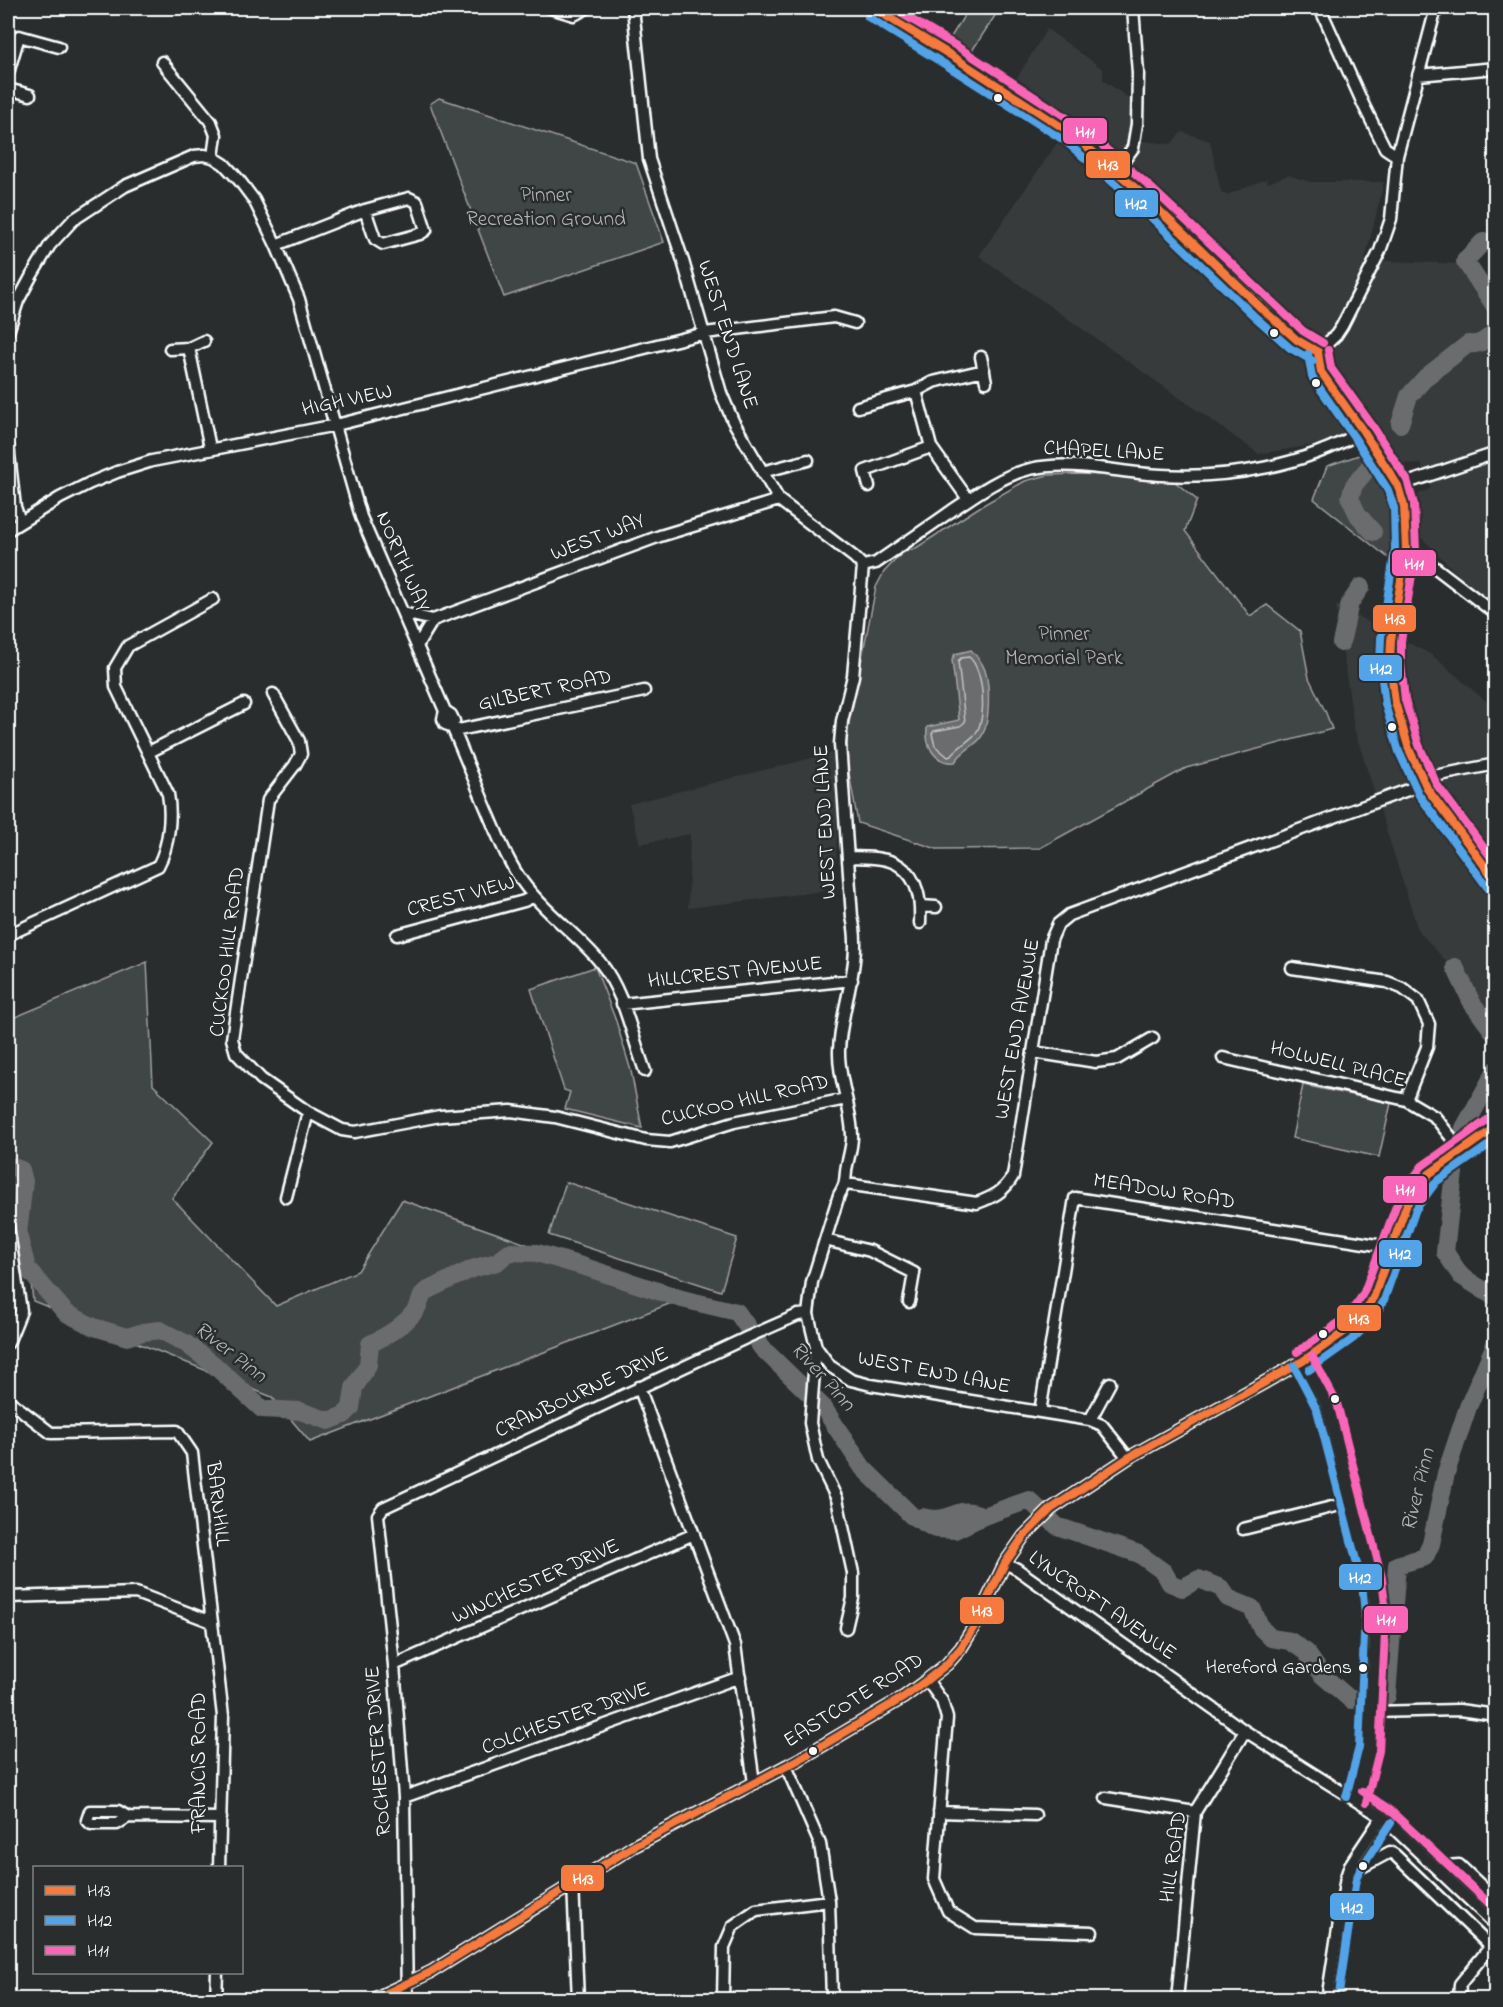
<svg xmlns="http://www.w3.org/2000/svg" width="1503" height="2007" font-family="'Indie Flower',sans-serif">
	<rect width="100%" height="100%" fill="#2a2d2e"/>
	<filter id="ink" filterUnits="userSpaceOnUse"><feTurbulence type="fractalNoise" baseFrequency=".0167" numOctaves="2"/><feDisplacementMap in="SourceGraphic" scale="12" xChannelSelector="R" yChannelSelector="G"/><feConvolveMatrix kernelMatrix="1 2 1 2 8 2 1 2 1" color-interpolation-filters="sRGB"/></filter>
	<g filter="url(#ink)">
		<path fill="#373a3b" d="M 1047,29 L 1103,69 L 1103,80 L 1130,99 L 1131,140 L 1171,144 L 1182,132 L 1210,141 L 1221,192 L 1227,195 L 1266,179 L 1268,183 L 1288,175 L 1310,182 L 1384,182 L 1365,260 L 1463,264 L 1495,320 L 1495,604 L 1462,579 L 1421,537 L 1415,496 L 1431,488 L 1421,464 L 1399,463 L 1372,422 L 1319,444 L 1259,454 L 979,256 L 1071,123 L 1015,81 Z
			M 1336,605 L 1432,655 L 1495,709 L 1495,1017 L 1418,930 L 1354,728 Z
			M 840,751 L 836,860 L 824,891 L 688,908 L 690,834 L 640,844 L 629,804 Z"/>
		<path fill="#414445" stroke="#a0a2a2" stroke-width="1.5" d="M 963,8 L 1000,8 L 968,57 L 960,46 L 946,45 L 964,16 Z
			M 439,98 L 636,163 L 664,242 L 504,297 L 430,104 Z
			M 1362,454 L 1386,491 L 1393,508 L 1391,560 L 1314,499 L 1327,466 Z
			M 1077,474 L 1169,477 L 1197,500 L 1185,531 L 1250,616 L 1267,605 L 1300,631 L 1309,678 L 1326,713 L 1332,729 L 1186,768 L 1040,848 L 937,849 L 858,823 L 847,762 L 847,733 L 876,587 L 884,572 L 902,553 L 916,548 L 978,508 L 1025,481 L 1048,475 Z
			M 147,962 L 153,1085 L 213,1142 L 172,1198 L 276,1306 L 358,1271 L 402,1200 L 682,1299 L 310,1442 L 272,1397 L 33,1301 L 26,1235 L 8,1193 L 8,1020 Z
			M 595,967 L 616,1021 L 631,1071 L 642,1128 L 565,1109 L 570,1092 L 564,1090 L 531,989 Z
			M 1303,1085 L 1391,1103 L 1379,1157 L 1292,1138 Z
			M 566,1182 L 737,1238 L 721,1291 L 549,1235 Z"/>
		<path fill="#6a6c6d" stroke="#a6a7a7" stroke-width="1.5" d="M 971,650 C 977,656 982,662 985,670 C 990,686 991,726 979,740 C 971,748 961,752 955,762 C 934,764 925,745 927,727 L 959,720 L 952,660 L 955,654 Z"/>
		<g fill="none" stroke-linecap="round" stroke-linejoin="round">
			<path stroke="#c3c4c5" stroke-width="1.5" d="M 969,657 C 984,669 987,718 976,733 C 969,742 958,746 951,756 L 948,757 L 935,746 L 932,734 L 934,731 L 960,726 L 965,722 L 958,661 L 961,658 Z"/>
			<path stroke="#6a6c6d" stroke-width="18" d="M 1496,242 L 1483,242 L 1465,261 L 1496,308
				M 1400,424 L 1409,396 L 1426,377 L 1468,344 C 1480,346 1487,339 1496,331
				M 1369,467 L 1354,485 L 1350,498 L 1358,515 L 1373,532
				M 1341,643 L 1350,603 L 1361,587
				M 1455,967 L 1472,1003 L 1496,1035
				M 1464,1128 L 1496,1070
				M 8,1165 L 21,1170 L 24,1181 L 18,1234 L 27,1268 L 66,1313 L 94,1327 L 127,1337 L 143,1332 L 160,1330 L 185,1343 L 213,1364 L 262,1409 L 300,1411 L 329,1421 L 344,1415 L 351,1408 L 354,1388 L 368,1365 L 370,1344 C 388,1335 406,1325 417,1308 C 421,1302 420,1296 426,1291 L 472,1269 L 497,1262 L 509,1252 L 537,1253 L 585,1267 L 682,1299 L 737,1312 L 762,1348 L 823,1407 L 863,1468 L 912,1516 L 935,1529 L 955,1530 L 984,1516 L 1029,1500 L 1057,1526 L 1139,1554 L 1164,1572 L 1170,1583 L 1182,1588 L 1199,1579 L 1221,1588 L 1228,1598 L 1252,1608 L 1261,1628 L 1271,1638 L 1290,1641 L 1306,1652 L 1322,1675 L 1351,1700 L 1387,1696 L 1397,1565 L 1425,1557 L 1431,1544 L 1446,1473 L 1468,1407 L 1496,1342
				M 1454,1172 L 1445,1252 L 1461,1276 L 1496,1298
				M 922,1517 C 926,1518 932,1519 936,1519 C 958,1517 958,1505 984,1516"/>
			<g stroke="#fff" stroke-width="15">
				<path id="minor" d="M 551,8 L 574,15 L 587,8
					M 633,8 L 649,159 L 683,261 L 721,393 L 733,421 L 779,500 L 854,557 L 863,566 L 853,676 L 842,721 L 840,744 L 852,917 C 863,962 841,1005 839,1050 C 838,1080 852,1108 852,1137 C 852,1146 849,1156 847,1165 C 844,1180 848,1180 839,1195 L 812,1282 L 808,1314 L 816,1347 L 830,1366 L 851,1380 L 871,1385 L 1090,1420 L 1102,1425 L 1128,1458
					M 873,8 L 952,56 L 1071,133 L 1139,191 L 1261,308 L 1297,340 L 1318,352
					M 1320,8 L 1364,106 L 1385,148 L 1397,156
					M 162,62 L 211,122 L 216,135 L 213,157
					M 8,73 L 19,36 L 59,47
					M 1418,75 L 1496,68
					M 8,89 L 30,95
					M 1116,171 L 1133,148 L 1137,124 L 1138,73 L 1133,8
					M 276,245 L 365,210 L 409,198 L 417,202 L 426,230 L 420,234 L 383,244 L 375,239 L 365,210
					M 8,332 L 18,301 L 32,275 L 50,245 L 73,220 L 125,186 L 194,156 L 204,155 L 213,157 L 224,164 L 239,180 L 254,200 L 276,245 L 299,299 L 361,517 L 445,711 L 451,715 L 454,721 L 451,726
					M 189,348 L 210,448
					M 170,349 L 189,348 L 204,341
					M 1318,352 L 1321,372 L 1363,431 L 1398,486 L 1404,506 L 1406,550 L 1391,640 L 1390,663 L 1395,702 L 1409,749 L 1428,790 L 1496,882
					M 1318,352 L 1336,335 L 1342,326 L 1380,251 L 1391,219 L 1397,156 L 1436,8
					M 981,357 L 986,382
					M 916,391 L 931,447 L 968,499
					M 858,407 L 916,391 L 933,382 L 984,370
					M 8,445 L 15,507 L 20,521
					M 762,472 L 808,460
					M 869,486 L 865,471 L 931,447
					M 1398,486 L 1496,453
					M 8,530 L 60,498 L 90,483 L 117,472 L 152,461 L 336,425 L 705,333 L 834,317 L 855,323
					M 1406,550 L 1428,562 L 1496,614
					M 863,566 L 876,563 C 899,547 923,531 947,514 C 972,497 1000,476 1030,469 C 1073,459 1118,473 1161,475 C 1228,479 1304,466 1363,431
					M 403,613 L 433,620 L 660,536 L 779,500
					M 417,646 L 433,620
					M 273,694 L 299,741 L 301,754 L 295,765 L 268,800 L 232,1039 L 236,1053 L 261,1079 L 308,1112 L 342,1130 L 355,1132 L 440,1116 L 511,1111 L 555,1117 L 646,1140 L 670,1142 L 734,1122 L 846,1099
					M 445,711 L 443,719 L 445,724 L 451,726 L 454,731 C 466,759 477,787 489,815 C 499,838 508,863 524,884 C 545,913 577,934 600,962 C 624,992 632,1036 645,1071
					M 454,731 L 644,691
					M 149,752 L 244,704
					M 848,857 C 863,858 887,856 900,866 C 919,879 921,902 920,923
					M 921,906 L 936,907
					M 8,935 L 158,866 C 169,846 172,816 168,794 L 116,687 L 115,668 L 128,646 L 213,599
					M 397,935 L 524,901 L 534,896
					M 1292,968 L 1387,982 L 1402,988 L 1418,1000 L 1429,1024 L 1427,1047 L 1406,1100
					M 622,1004 L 852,980
					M 1033,1052 L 1096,1062 L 1117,1059 L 1153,1038
					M 1223,1058 L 1406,1100 L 1435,1117 L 1461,1150
					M 846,1184 L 977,1203 C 993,1197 1004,1192 1013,1176 L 1051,940 L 1058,924 L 1069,915 L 1413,788 L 1429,777 L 1496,764
					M 286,1197 L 308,1112
					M 8,1226 L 21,1311 L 8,1343
					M 825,1240 L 870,1251 L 914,1273 L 909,1302
					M 816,1347 L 810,1423 L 818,1460 L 837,1499 L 853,1573 L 853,1598 L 846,1628
					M 1303,1361 L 1327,1406 L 1372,1581 L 1376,1614 L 1369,1749 L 1356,1800
					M 639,1387 L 735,1645 L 754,1783
					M 8,1400 L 51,1433 L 177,1431 L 192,1453 L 223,1716 L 219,1868
					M 1040,1412 L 1075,1198 L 1390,1247
					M 1090,1420 L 1110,1383
					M 1243,1529 L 1352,1502
					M 1005,1563 L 1017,1569 L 1245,1731 L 1382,1817 L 1496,1925
					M 8,1597 L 136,1593 L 212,1622
					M 394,1665 L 694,1534
					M 927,1680 L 942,1701 L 947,1718 L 934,1879 L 948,1911 L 975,1928 L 1092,1932
					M 1371,1712 L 1459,1710 L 1496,1715
					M 786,1766 L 820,1844 L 829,1901 L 832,2000
					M 404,1797 L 740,1677
					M 1106,1798 L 1195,1812
					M 939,1812 L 1035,1815
					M 128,1817 L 118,1811 L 90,1811 L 87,1820 L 91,1824 L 117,1824 L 128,1817 L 221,1818
					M 1350,1865 L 1362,1867 L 1390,1852 L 1395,1855 L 1490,1946
					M 1440,1872 L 1446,1866 L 1459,1865 L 1496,1900
					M 573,1883 L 578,2000
					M 216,2000 L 217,1972
					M 371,2000 L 431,1972 L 634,1846 L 798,1760 L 904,1697 L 927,1680 L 947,1664 L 961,1648 L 975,1625 L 1005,1563 L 1024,1536 L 1051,1509 L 1128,1458 L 1303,1361 L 1347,1330 L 1366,1311 L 1374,1296 L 1407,1204 L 1429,1174 L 1496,1127
					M 407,2000 L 404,1797 L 394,1665 L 378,1515 L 383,1508 L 748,1337 L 798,1315 L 808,1314
					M 723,2000 L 724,1947 L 733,1926 L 756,1910 L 829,1901
					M 1177,2000 L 1195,1812 L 1245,1731
					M 1327,2000 L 1346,1877 L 1350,1865 L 1382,1817
					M 1459,2000 L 1460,1984 L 1496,1940"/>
			</g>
			<use href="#minor" stroke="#2a2d2e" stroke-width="10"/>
			<g stroke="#2a2d2e" stroke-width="12">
				<path id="bus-1" d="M 873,8 L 952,56 L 1071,133 L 1139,191 L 1261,308 L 1297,340 L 1318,352
					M 1318,352 L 1321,372 L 1363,431 L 1398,486 L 1404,506 L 1406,550 L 1391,640 L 1390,663 L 1395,702 L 1409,749 L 1428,790 L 1496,881
					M 372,2000 L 431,1972 L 634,1846 L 798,1760 L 904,1697 L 927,1680 L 947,1664 L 961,1648 L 975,1625 L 1005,1563 L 1024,1536 L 1051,1509 L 1128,1458 L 1303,1361 L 1347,1330 L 1366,1311 L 1374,1296 L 1407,1204 L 1429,1174 L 1496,1127"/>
			</g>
			<g stroke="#2a2d2e" stroke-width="12">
				<path id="bus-2" d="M 868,17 L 946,65 L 1065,141 L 1132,199 L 1254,316 L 1290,348 L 1313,361
					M 1308,354 L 1312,377 L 1354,437 L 1388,490 L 1394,508 L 1395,549 L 1381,638 L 1380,663 L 1385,704 L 1399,752 L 1419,795 L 1488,888
					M 1294,1366 L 1317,1410 L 1362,1583 L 1365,1614 L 1359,1747 L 1346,1797
					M 1309,1370 L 1354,1338 L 1375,1317 L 1384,1300 L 1416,1209 L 1436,1182 L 1496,1140
					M 1338,2000 L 1356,1879 L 1360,1870 L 1391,1823"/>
			</g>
			<g stroke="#2a2d2e" stroke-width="12">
				<path id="bus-3" d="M 892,8 L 958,47 L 1078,125 L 1146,183 L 1303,331 L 1323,343
					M 1328,350 L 1331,368 L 1372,425 L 1407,480 L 1414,504 L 1416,551 L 1401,641 L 1401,663 L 1405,700 L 1419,745 L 1437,785 L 1496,864
					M 1297,1352 C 1322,1335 1350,1319 1364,1292 L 1399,1198 L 1422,1166 L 1490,1118
					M 1312,1356 L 1337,1403 L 1382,1578 L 1386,1613 L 1379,1751 L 1366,1803
					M 1362,1791 L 1389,1809 L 1496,1910"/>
			</g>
			<use href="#bus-1" stroke="#f6793e" stroke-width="8"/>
			<use href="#bus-2" stroke="#53a3e8" stroke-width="8"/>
			<use href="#bus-3" stroke="#fa66b7" stroke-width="8"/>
		</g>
	</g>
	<g fill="#fff" stroke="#2a2d2e" stroke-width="2">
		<circle cx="998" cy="98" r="5"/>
		<circle cx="1274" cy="333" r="5"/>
		<circle cx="1316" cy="383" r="5"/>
		<circle cx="1392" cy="727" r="5"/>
		<circle cx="1323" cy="1334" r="5"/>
		<circle cx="1335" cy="1399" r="5"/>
		<circle cx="1363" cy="1668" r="5"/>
		<circle cx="813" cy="1751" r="5"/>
		<circle cx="1363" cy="1866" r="5"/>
	</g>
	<g text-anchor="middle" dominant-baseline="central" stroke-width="5" stroke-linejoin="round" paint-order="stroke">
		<g font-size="20" fill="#fff" stroke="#2a2d2e" text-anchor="end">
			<text x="1352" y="1668">Hereford Gardens</text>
		</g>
		<g font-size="21" fill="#b3b4b5" stroke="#2a2d2e">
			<text x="546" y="196">Pinner<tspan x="546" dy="24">Recreation Ground</tspan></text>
			<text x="1064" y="635">Pinner<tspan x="1064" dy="24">Memorial Park</tspan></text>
		</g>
		<g font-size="21" fill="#fff" stroke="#2a2d2e">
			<text transform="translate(727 335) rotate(72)">WEST END LANE</text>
			<text transform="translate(347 401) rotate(-12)">HIGH VIEW</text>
			<text transform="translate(1104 452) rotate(3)">CHAPEL LANE</text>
			<text transform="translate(598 538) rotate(-21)">WEST WAY</text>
			<text transform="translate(402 562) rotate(67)">NORTH WAY</text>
			<text transform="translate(545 691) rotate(-12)">GILBERT ROAD</text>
			<text transform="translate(826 822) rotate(-93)">WEST END LANE</text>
			<text transform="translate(461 897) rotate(-15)">CREST VIEW</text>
			<text transform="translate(228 952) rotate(-83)">CUCKOO HILL ROAD</text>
			<text transform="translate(735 973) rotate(-6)">HILLCREST AVENUE</text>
			<text transform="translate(1018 1029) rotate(-80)">WEST END AVENUE</text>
			<text transform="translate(1338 1065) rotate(14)">HOLWELL PLACE</text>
			<text transform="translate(745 1101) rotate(-13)">CUCKOO HILL ROAD</text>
			<text transform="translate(1164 1192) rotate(9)">MEADOW ROAD</text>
			<text transform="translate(934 1373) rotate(11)">WEST END LANE</text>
			<text transform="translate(582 1393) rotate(-25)">CRANBOURNE DRIVE</text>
			<text transform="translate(217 1504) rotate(83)">BARNHILL</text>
			<text transform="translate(536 1582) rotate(-24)">WINCHESTER DRIVE</text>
			<text transform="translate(1102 1606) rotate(35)">LYNCROFT AVENUE</text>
			<text transform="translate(854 1701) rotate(-32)">EASTCOTE ROAD</text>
			<text transform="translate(566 1719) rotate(-20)">COLCHESTER DRIVE</text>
			<text transform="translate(379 1751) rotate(-94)">ROCHESTER DRIVE</text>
			<text transform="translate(200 1763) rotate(-90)">FRANCIS ROAD</text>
			<text transform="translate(1174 1857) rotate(-82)">HILL ROAD</text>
		</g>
		<g font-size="22" font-style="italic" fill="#b4b6b6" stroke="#2a2d2e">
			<text transform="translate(230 1353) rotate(38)">River Pinn</text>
			<text transform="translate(822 1377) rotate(48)">River Pinn</text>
			<text transform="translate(1419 1490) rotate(-76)">River Pinn</text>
		</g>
	</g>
	<g stroke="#2a2d2e" stroke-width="2">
		<rect x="1062" y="117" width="46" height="28" rx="6" fill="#fa66b7"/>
		<rect x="1085" y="150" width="46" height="29" rx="6" fill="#f6793e"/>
		<rect x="1114" y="189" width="45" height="29" rx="6" fill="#53a3e8"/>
		<rect x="1391" y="549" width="46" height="28" rx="6" fill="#fa66b7"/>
		<rect x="1372" y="604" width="45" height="29" rx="6" fill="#f6793e"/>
		<rect x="1358" y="654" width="45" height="28" rx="6" fill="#53a3e8"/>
		<rect x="1382" y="1175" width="46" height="29" rx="6" fill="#fa66b7"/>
		<rect x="1378" y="1239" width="45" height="29" rx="6" fill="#53a3e8"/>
		<rect x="1336" y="1304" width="46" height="28" rx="6" fill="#f6793e"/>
		<rect x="1338" y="1563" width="45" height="28" rx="6" fill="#53a3e8"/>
		<rect x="959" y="1596" width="46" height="29" rx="6" fill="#f6793e"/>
		<rect x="1363" y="1605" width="46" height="29" rx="6" fill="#fa66b7"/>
		<rect x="560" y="1864" width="45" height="28" rx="6" fill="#f6793e"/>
		<rect x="1329" y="1892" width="46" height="29" rx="6" fill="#53a3e8"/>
	</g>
	<g font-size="16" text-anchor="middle" font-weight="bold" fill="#fff">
		<text x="1085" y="137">H11</text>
		<text x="1108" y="170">H13</text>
		<text x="1136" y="209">H12</text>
		<text x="1414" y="569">H11</text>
		<text x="1395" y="624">H13</text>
		<text x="1381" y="674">H12</text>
		<text x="1405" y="1195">H11</text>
		<text x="1400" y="1259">H12</text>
		<text x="1359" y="1324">H13</text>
		<text x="1360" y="1583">H12</text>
		<text x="982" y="1616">H13</text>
		<text x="1386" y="1625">H11</text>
		<text x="583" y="1884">H13</text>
		<text x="1352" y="1913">H12</text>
	</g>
	<rect width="1503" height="2007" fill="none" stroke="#2a2d2e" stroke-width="30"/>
	<rect x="15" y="15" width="1473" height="1977" fill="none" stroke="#fff" stroke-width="2" filter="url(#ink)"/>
	<rect x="33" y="1866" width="210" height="108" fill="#2a2d2e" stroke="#7f8182" stroke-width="1.5"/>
	<rect x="45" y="1886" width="30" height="9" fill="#f6793e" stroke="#7f8182" stroke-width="1.5"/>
	<text x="87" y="1896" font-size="18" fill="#ffffff">H13</text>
	<rect x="45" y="1916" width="30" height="9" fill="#53a3e8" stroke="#7f8182" stroke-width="1.5"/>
	<text x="87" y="1926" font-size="18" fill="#ffffff">H12</text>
	<rect x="45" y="1946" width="30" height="9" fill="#fa66b7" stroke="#7f8182" stroke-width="1.5"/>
	<text x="87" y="1956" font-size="18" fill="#ffffff">H11</text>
</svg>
